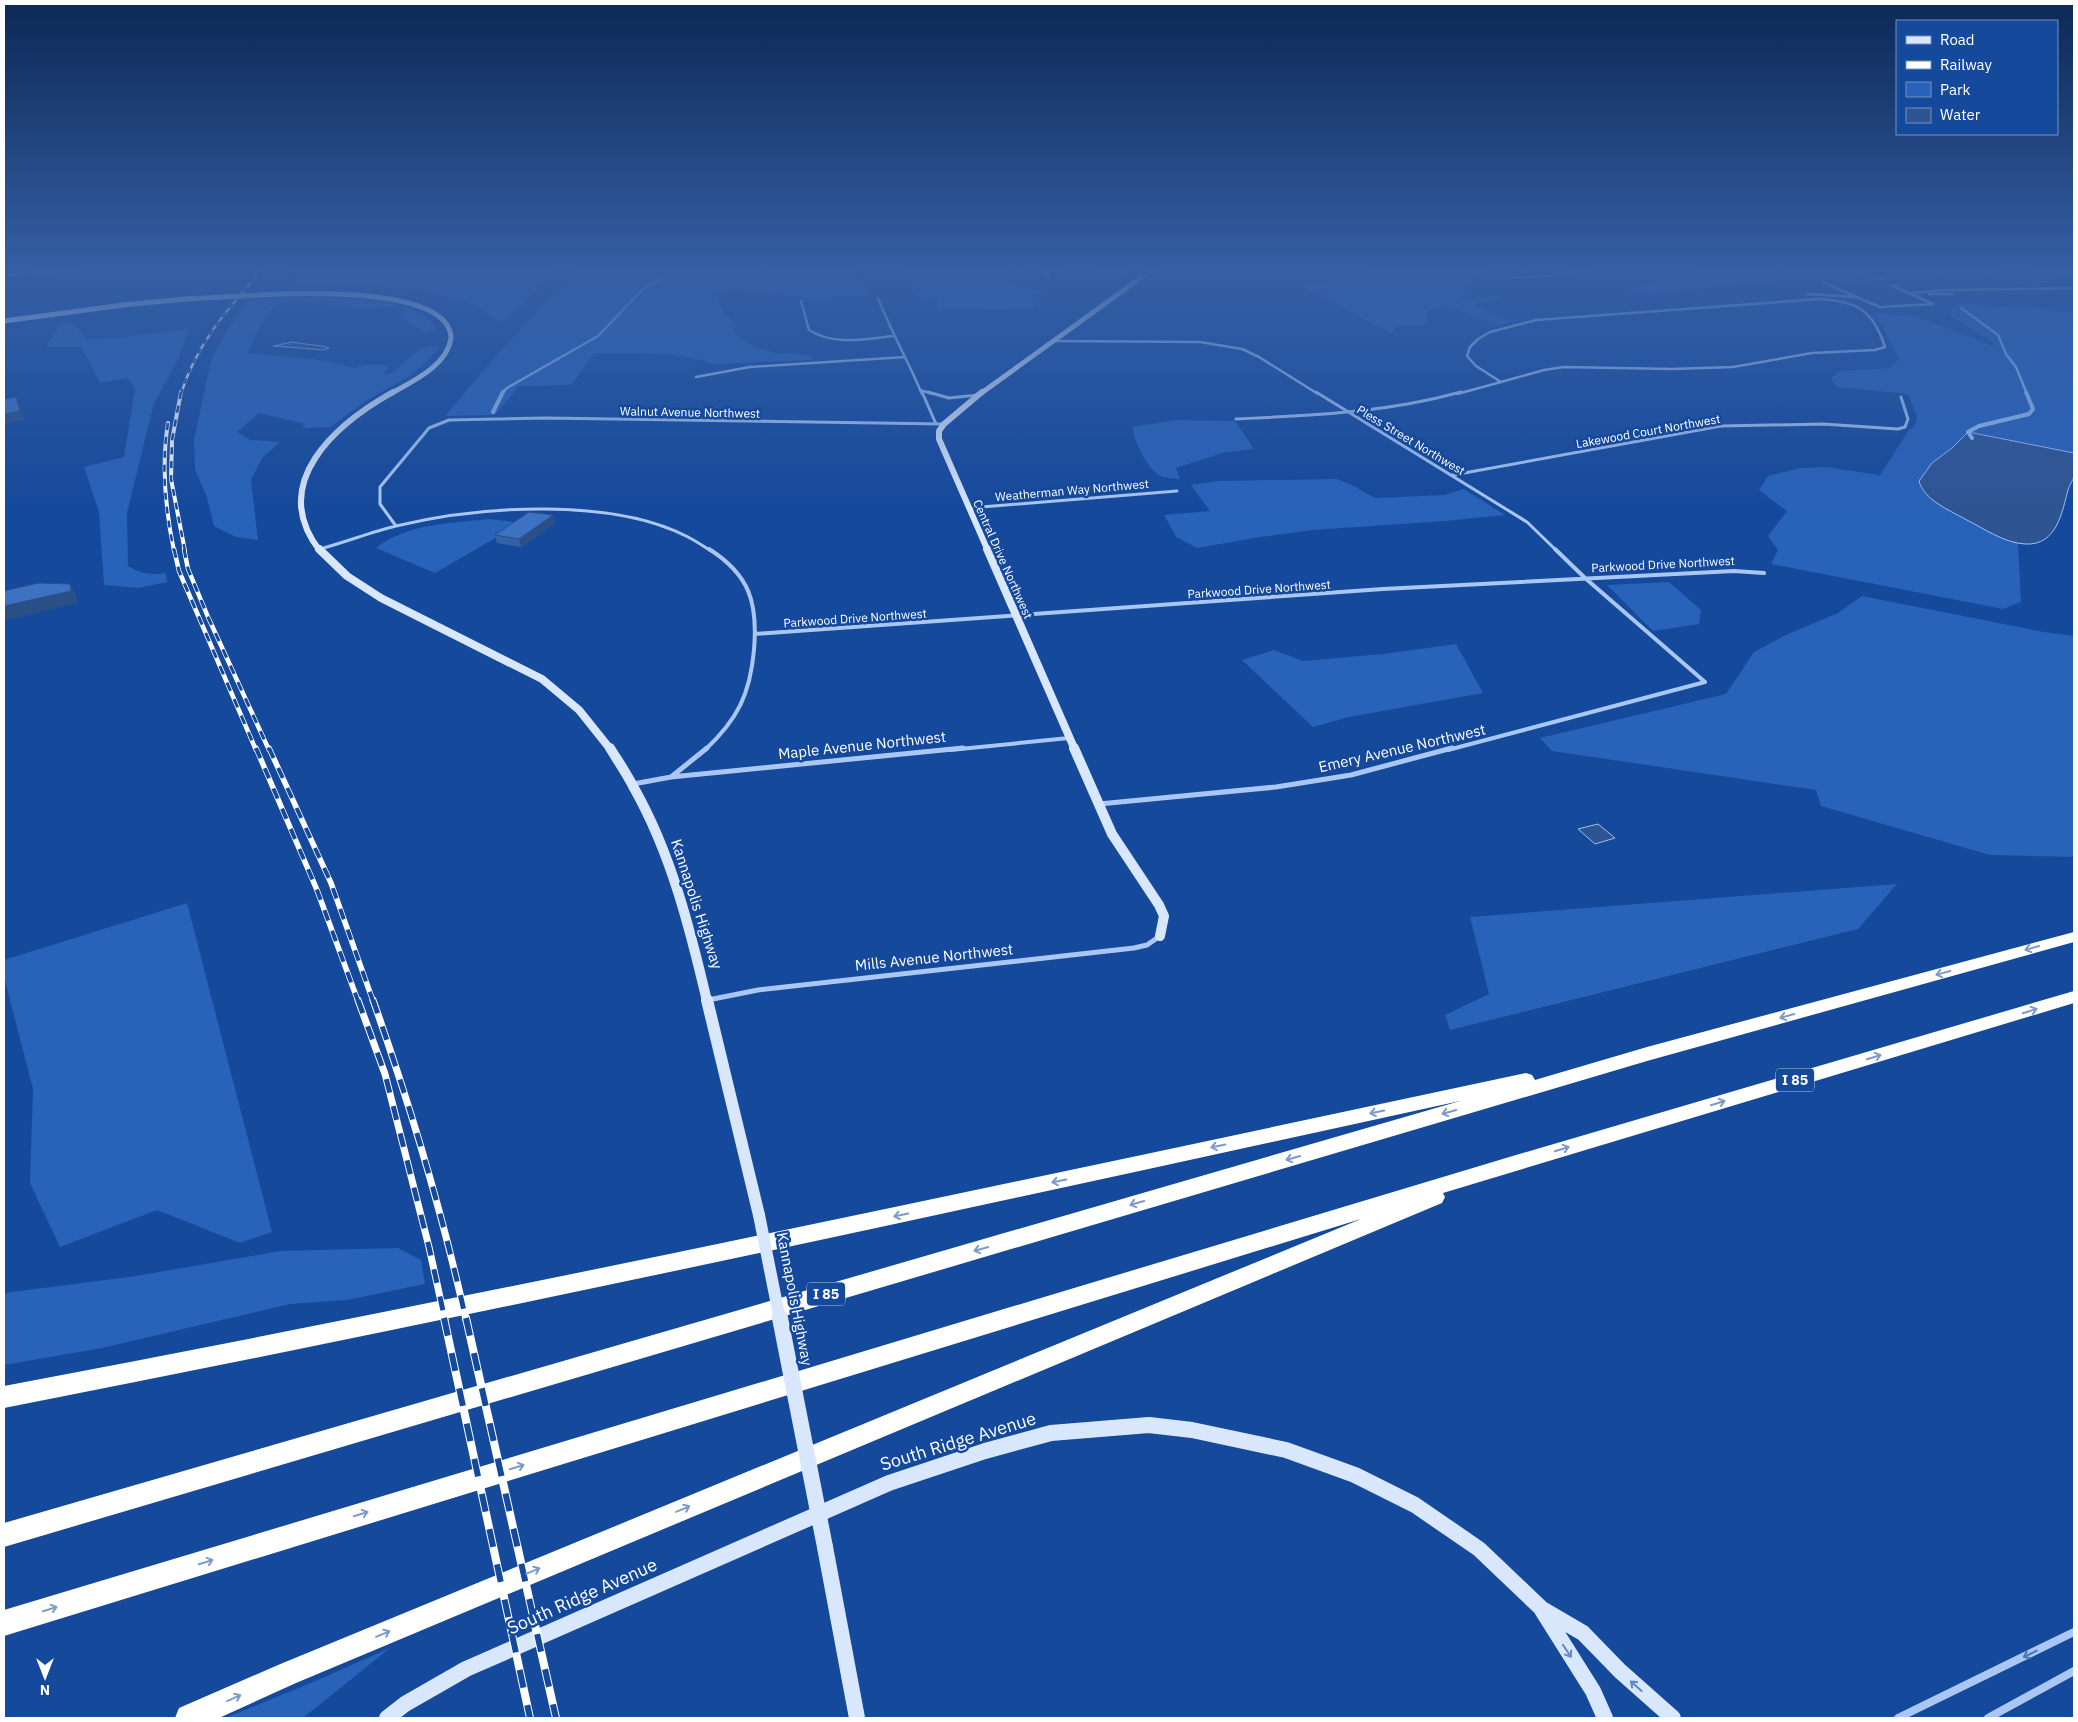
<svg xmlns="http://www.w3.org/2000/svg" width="2078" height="1722" font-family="'IBM Plex Sans',sans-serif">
	<rect width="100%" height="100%" fill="#15499b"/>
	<path fill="#2862b9" d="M 294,269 L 558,269 L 504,321 L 497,320 L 476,305 L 425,291 L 360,285 L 291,285 Z
		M 579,269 L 857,269 L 869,295 L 836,297 L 825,300 L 733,289 L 718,292 C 717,305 726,317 737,324 L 732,332 L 755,347 L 775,353 L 812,355 L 812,360 L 711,364 C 679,350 630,354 595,353 L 571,385 L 519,386 L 495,415 L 445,416 L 506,344 Z
		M 900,269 L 1010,269 L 1002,275 C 1013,289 1032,288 1049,290 L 1033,298 L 1034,309 L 938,308 L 937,300 L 916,298 Z
		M 1365,269 L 1495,269 L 1470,277 L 1474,283 L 1462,287 L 1470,293 L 1456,300 L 1495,295 L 1502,300 L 1481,302 L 1473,306 L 1496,316 L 1515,321 L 1499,325 L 1447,306 L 1430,309 L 1426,315 L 1429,322 L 1420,326 L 1396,326 L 1394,330 L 1398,336 L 1350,312 L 1321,294 L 1309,292 L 1303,284 L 1314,284 L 1370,272 Z
		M 1704,269 L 1877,270 L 1880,269 L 2074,269 L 2074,278 L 2029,269 L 2002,269 L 1979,280 L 1950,279 L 1931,273 L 1887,274 L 1895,279 L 1843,282 L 1830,278 L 1797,278 L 1641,295 L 1628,289 Z
		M 281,297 C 316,297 399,295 427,318 C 431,321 434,326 437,330 L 425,333 L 401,317 L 405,309 C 391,305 377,308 363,308 C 342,307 296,296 278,305 C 263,313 254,337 248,353 L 321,360 L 355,368 L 366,365 L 386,365 L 389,368 L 384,374 C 398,375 408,355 420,349 C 425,346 434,347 440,346 L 425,363 L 411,375 L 367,400 L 330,427 L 302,428 L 305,424 L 259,413 L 237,432 L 250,440 L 280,442 L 262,458 L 251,480 L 258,540 L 236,537 L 214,526 L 207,498 L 195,469 L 194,440 L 211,360 L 229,327 L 250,299 Z
		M 1971,302 L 1990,307 L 2038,308 L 2074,313 L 2074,453 L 1968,432 L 1952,448 L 1932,463 L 1949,510 L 1992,533 L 2018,543 L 2021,602 L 2003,609 L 1771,564 L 1778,550 L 1768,536 L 1787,511 L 1759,490 L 1768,476 L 1800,468 L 1826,467 L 1880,475 L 1909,430 L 1915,426 L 1917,416 L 1908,394 L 1837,387 L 1831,378 L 1840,371 L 1889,368 L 1899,359 L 1875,313 L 1918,317 L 1993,346 L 1993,342 L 1951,316 L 1951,307 Z
		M 69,322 L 79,329 L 86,339 L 107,339 L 189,329 L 177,362 L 154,403 L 127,513 L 128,566 C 141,574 151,575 166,573 L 167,582 L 138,588 L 104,585 L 99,512 L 84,467 L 124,457 L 135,389 L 128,378 L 100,383 L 82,347 L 46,347 L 61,323 Z
		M 1176,420 L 1235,421 L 1254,449 L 1222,453 L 1176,468 L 1180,479 C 1174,478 1165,478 1160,476 C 1149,471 1132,439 1133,427 Z
		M 1337,479 L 1352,485 L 1375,498 L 1444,495 L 1464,489 L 1505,515 L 1445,521 L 1313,530 L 1260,537 L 1197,548 L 1176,537 L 1164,515 L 1210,511 L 1191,485 L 1218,481 Z
		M 490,519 L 521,523 L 435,573 L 376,548 C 407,523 453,523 490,519 Z
		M 1669,582 L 1701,610 L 1699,624 L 1653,631 L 1607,585 Z
		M 1862,596 L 2044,632 L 2074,636 L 2074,857 L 1990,855 L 1821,806 L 1816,790 L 1552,751 L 1540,738 L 1726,694 L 1754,652 L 1786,635 L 1838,613 Z
		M 1456,644 L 1483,693 L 1349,717 L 1313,727 L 1242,660 L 1274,650 L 1303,661 L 1383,654 Z
		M 1897,884 L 1858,929 L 1450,1030 L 1445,1015 L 1489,994 L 1470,917 Z
		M 187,903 L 272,1232 L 240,1243 L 157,1210 L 60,1247 L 30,1183 L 33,1089 L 4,977 L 4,960 Z
		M 398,1248 L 421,1260 L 425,1284 L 347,1300 L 290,1304 L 102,1348 L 4,1365 L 4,1293 L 136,1276 L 280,1251 Z
		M 390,1648 L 303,1718 L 225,1718 L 311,1683 Z"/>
	<path fill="#2f5492" stroke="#9dc1f5" d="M 293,342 C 307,345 316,344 329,348 L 324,350 L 273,346 Z
		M 1968,432 L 2074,453 C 2074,460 2076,469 2074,476 C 2073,481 2069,485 2068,490 C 2062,512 2057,546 2025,544 C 2004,543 1983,528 1965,519 C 1949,510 1924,500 1919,481 L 1932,463 L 1952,448 Z
		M 1598,824 L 1615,838 L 1595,844 L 1578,829 Z"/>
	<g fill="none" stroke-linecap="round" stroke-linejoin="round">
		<path stroke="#9dc1f5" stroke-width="2.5" d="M 1836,269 L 1883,279
			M 1961,308 L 1998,335 L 2006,354 L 2016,367 L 2027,394
			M 501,394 L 507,388 L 598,336 L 642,290 L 660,279 L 686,269"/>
		<path stroke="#9dc1f5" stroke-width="4" d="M 493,412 L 503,392
			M 1972,438 L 1968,432 L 1979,426 L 2029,414 L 2033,409 L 2026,392"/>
		<path stroke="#aac7f3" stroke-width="2.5" d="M 1103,269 L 1145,275
			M 4,276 L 76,269
			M 1048,278 L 1043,273 L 1056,269
			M 1506,278 L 1549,276 L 1590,269
			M 1822,282 L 1880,307 L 1933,304 L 1891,285
			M 1910,293 L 1947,290 L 2074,288
			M 1806,294 L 1854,297
			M 1929,294 L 1953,294
			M 878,298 C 891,331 908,361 922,394
			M 1819,299 C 1857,301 1873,310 1885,347 L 1875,350 L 1812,353 L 1733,367 L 1672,369 L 1564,367 L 1544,370 L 1501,382 L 1476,366 L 1467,356 L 1470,347 L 1478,339 L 1490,332 L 1536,320 Z
			M 801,301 L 809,330 C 834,346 865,339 893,336
			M 1053,341 L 1200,342 L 1242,349 L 1259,357 L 1318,394
			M 696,377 L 750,367 L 905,357
			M 920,390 L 933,394
			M 1457,394 L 1501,382"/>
		<path stroke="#aac7f3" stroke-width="3" d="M 922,392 L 936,424
			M 928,392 L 949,398 L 978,395
			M 1316,392 L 1527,522 L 1557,551
			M 1236,419 C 1315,415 1384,413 1461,392
			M 1453,475 L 1721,426 L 1823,424 L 1898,429 L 1905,427 L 1908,419 L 1901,397
			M 969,508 L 1177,491
			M 396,526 L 380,504 L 380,487 L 429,428 L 449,420 L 546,418 L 944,424
			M 320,549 C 346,542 371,532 396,526 C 479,506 611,497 688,537 C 696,541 703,546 711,551"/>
		<path stroke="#aac7f3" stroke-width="4" d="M 1555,549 L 1585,578 L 1705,682
			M 755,634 L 1383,589 L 1734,571 L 1764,573
			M 705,750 C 738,719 750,694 754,650 C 758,603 750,575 709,549
			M 950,750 L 1069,738
			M 1448,750 L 1705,682"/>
		<path stroke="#aac7f3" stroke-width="5" d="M 671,777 L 707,748
			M 633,784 L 671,777 L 963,748
			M 1099,804 L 1276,787 L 1351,775 L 1452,748
			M 708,1000 L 758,990 L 1134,948 L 1147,945 L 1160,936"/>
		<path stroke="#aac7f3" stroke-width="8" d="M 1898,1718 L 2074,1632
			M 1988,1718 L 2074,1671"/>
		<path stroke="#d9e7fc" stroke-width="5" d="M 280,294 C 314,293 450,289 451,338 C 447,366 413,381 390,394
			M 4,321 L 123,305 L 185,299
			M 980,394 L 1153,269"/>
		<path stroke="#d9e7fc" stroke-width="6" d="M 982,392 L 944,424 L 939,431 L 939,439 L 988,551
			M 320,551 C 267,483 336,424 393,392"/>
		<path stroke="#d9e7fc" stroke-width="8" d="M 319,549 L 347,576 L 381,598 L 542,679 L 579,710 L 611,750
			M 987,549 L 1075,750"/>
		<path stroke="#d9e7fc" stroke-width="10" d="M 610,748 C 618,761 627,774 634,788 C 671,853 690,929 707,1001
			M 1074,748 L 1112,834 L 1159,905 L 1164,916 L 1160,936"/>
		<path stroke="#d9e7fc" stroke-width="12" d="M 707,1000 L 759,1215"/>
		<path stroke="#d9e7fc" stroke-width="16" d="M 825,1547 L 857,1718
			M 1542,1610 L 1593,1691 L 1605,1718
			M 387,1718 L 405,1704 L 466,1669 L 889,1483 L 985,1451 L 1051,1433 L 1149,1425 L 1192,1430 L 1286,1450 L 1355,1475 L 1415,1505 L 1479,1549 L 1542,1609 L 1583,1633 L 1620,1671 L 1673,1718"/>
		<path fill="#fff" fill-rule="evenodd" d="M 2074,932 L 2074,942 L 1647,1061 L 4,1547 L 4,1523 L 1460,1101 C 975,1207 491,1313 4,1408 L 4,1386 C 513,1290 1019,1181 1526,1073 L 1532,1075 L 1535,1080 L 1647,1047 Z
			M 2074,991 L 2074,1003 L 1443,1193 L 1445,1197 L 1442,1203 L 296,1683 L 219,1718 L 175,1718 L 179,1708 L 278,1665 L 1361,1219 L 4,1636 L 4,1610 L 1516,1155 Z"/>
		<g stroke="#fff" stroke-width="2.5">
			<path id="rail-far5" d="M 181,394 C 196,344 229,307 263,269"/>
		</g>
		<g stroke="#fff" stroke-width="4">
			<path id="rail-far4" d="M 181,392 L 172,440 L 171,479 L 185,551
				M 168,423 C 161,467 165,508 174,551"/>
		</g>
		<g stroke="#fff" stroke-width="4.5">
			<path id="rail-far3" d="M 174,549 L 179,571 L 256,750
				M 184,549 L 188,569 L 208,617 L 269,750"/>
		</g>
		<g stroke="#fff" stroke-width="5.5">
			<path id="rail-far2" d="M 256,748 L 317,890 L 358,1001
				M 269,748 L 331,883 L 373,1001"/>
		</g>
		<g stroke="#fff" stroke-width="7">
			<path id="rail-far1" d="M 358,1000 L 385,1074 L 429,1247 L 445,1320
				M 373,1000 C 410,1105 442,1211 466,1320"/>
		</g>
		<g stroke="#fff" stroke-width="8">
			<path id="rail" d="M 444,1318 L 530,1718
				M 466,1318 L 556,1718"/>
		</g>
		<use href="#rail-far5" stroke="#15499b" stroke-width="2" stroke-dasharray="5.5" stroke-linecap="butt"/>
		<use href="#rail-far4" stroke="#15499b" stroke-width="2.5" stroke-dasharray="7" stroke-linecap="butt"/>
		<use href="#rail-far3" stroke="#15499b" stroke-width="3" stroke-dasharray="9" stroke-linecap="butt"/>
		<use href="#rail-far2" stroke="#15499b" stroke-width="4" stroke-dasharray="11" stroke-linecap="butt"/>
		<use href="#rail-far1" stroke="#15499b" stroke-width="5" stroke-dasharray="14" stroke-linecap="butt"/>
		<use href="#rail" stroke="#15499b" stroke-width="6" stroke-dasharray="18" stroke-linecap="butt"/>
		<path stroke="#d9e7fc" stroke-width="5" d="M 185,299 L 280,294"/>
		<path stroke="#d9e7fc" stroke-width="12" d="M 759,1215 L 780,1320"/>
		<path stroke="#d9e7fc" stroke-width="16" d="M 780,1318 L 825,1547"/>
	</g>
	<path fill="#3462a7" d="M 553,515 L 555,523 L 521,547 L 497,543 L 495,535 Z"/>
	<path fill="#2b5088" d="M 16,397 L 21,406 L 25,420 L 4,424 L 4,414 Z
		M 553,515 L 555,523 L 521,547 L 519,539 Z
		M 70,584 L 77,597 L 77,603 L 4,621 L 4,606 Z"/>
	<path fill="#3d72c2" stroke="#2b5088" d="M 16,397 L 20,411 L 4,414 L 4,399 Z
		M 529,512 L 553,515 L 519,539 L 495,535 Z
		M 38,583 L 70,584 L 71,591 L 4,606 L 4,591 Z"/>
	<defs><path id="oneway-shaft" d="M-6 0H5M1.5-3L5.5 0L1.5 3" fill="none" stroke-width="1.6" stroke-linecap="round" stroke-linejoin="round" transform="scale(1.25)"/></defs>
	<g stroke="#7e9bc8">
		<use href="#oneway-shaft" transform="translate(2032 948) rotate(164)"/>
		<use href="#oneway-shaft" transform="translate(1943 973) rotate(165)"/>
		<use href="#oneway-shaft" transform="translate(2030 1011) rotate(-17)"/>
		<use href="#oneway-shaft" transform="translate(1787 1016) rotate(165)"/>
		<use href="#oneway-shaft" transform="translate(1874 1057) rotate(-17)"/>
		<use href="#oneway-shaft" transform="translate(1718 1103) rotate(-17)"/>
		<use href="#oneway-shaft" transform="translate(1377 1112) rotate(168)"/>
		<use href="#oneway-shaft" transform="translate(1449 1112) rotate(164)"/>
		<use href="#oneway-shaft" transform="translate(1218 1146) rotate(168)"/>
		<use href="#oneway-shaft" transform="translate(1562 1149) rotate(-17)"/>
		<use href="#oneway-shaft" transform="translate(1293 1158) rotate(164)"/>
		<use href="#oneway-shaft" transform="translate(1059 1181) rotate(168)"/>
		<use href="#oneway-shaft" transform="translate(1137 1203) rotate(164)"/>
		<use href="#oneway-shaft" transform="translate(901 1215) rotate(168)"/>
		<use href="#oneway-shaft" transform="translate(981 1249) rotate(164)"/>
		<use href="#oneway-shaft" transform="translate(517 1467) rotate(-17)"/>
		<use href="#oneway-shaft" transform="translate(683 1509) rotate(-23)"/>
		<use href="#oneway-shaft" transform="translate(361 1514) rotate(-17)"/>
		<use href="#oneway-shaft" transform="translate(206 1562) rotate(-17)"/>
		<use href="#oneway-shaft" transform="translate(533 1571) rotate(-23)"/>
		<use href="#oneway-shaft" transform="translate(50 1609) rotate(-17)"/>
		<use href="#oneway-shaft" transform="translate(383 1634) rotate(-23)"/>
		<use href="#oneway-shaft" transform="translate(234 1698) rotate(-24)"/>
	</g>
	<g stroke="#6388c2">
		<use href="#oneway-shaft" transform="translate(1567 1651) rotate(56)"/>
		<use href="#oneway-shaft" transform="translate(1636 1686) rotate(-138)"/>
	</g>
	<use stroke="#4975ba" href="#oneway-shaft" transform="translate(2030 1654) rotate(154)"/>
	<linearGradient id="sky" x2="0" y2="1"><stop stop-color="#0c2855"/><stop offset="0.53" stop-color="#355fa4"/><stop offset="1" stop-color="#355fa4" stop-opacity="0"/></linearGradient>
	<rect width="2078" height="510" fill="url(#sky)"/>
	<g text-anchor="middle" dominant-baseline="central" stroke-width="5" stroke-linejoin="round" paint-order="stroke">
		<g font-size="12" fill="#fff" stroke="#15499b">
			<text transform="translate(690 412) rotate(1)">Walnut Avenue Northwest</text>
			<text transform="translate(1648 431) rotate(-10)">Lakewood Court Northwest</text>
			<text transform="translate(1411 440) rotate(31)">Pless Street Northwest</text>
			<text transform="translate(1072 490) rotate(-5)">Weatherman Way Northwest</text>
			<text transform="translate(1003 559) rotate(66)">Central Drive Northwest</text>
			<text transform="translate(1663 564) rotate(-3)">Parkwood Drive Northwest</text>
			<text transform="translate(1259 589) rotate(-4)">Parkwood Drive Northwest</text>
			<text transform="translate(855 618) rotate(-4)">Parkwood Drive Northwest</text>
		</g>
		<g fill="#15499b" stroke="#b9c8e1" stroke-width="1">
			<rect x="1776" y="1068.5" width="38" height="23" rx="4"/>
			<rect x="807" y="1282.5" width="38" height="23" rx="4"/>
		</g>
		<g font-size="14" font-weight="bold" fill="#fff">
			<text x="1795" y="1080">I 85</text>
			<text x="826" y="1294">I 85</text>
		</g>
		<g font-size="15" fill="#fff" stroke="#15499b">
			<text transform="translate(862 745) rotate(-6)">Maple Avenue Northwest</text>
			<text transform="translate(1402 748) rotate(-13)">Emery Avenue Northwest</text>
			<text transform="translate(697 904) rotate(72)">Kannapolis Highway</text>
			<text transform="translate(934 957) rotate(-6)">Mills Avenue Northwest</text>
			<text transform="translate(795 1299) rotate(79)">Kannapolis Highway</text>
		</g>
		<g font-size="18" fill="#fff" stroke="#15499b">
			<text transform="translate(958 1441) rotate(-17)">South Ridge Avenue</text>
			<text transform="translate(582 1596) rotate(-24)">South Ridge Avenue</text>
		</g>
	</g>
	<rect width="2078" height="1722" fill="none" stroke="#ffffff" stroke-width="10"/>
	<rect x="1896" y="20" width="162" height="115" fill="#15499b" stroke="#7392c3"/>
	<rect x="1906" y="36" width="25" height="8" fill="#d9e7fc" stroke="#7392c3"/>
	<text x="1940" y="45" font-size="15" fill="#ffffff">Road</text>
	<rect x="1906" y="61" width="25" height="8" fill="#ffffff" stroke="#7392c3"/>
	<text x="1940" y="70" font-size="15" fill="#ffffff">Railway</text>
	<rect x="1906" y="82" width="25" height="15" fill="#2862b9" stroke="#7392c3"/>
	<text x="1940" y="95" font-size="15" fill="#ffffff">Park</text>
	<rect x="1906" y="108" width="25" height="15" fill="#2f5492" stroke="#7392c3"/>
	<text x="1940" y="120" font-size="15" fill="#ffffff">Water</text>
	<g transform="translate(45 1677) rotate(180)" stroke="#15499b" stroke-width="4" paint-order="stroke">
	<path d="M0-4L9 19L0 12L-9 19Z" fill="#ffffff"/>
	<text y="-8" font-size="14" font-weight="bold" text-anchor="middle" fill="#ffffff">N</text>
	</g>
</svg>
